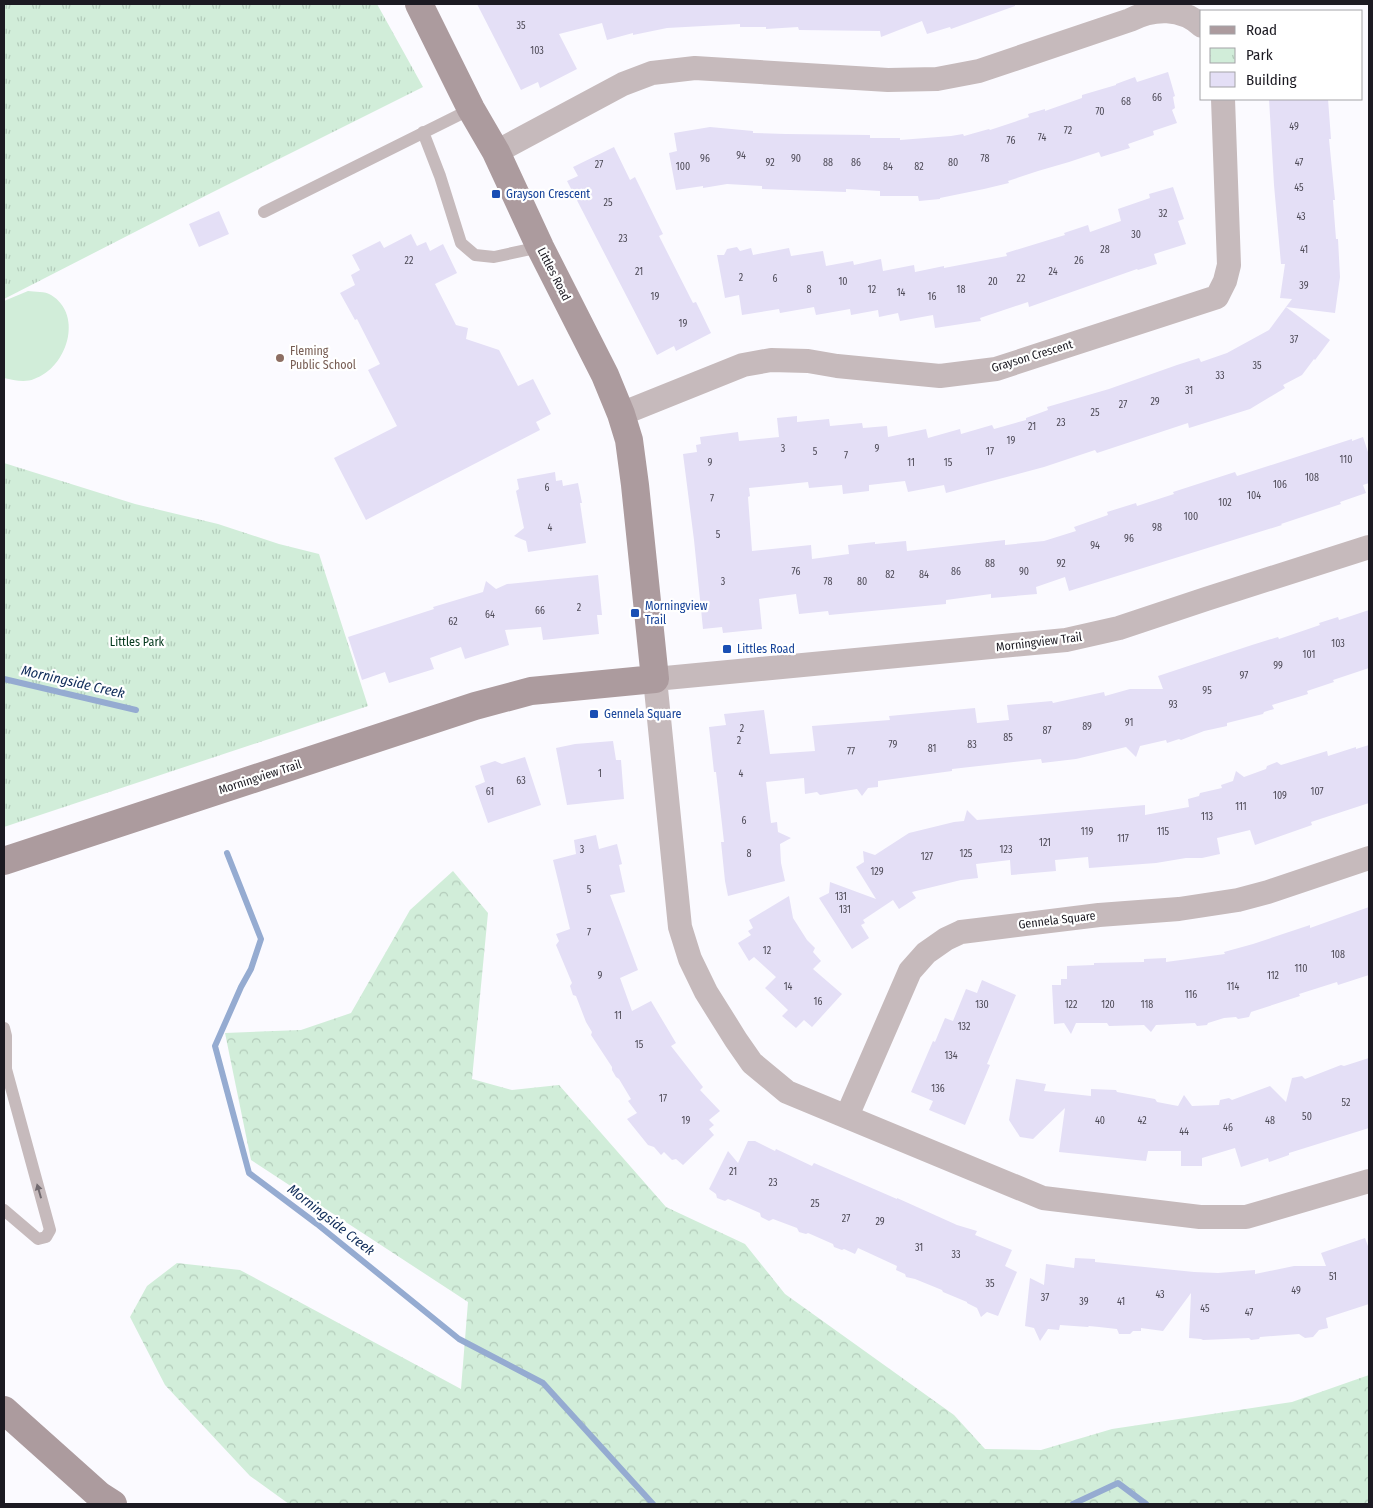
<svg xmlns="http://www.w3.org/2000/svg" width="1373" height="1508" font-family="'Fira Sans Condensed',sans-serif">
	<defs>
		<pattern id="forest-crowns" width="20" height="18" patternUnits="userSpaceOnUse" patternTransform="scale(1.25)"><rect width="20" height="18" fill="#d1edd9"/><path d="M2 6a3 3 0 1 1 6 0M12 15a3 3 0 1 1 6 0" fill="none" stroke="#b3cbba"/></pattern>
		<pattern id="park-tufts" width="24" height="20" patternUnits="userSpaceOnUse" patternTransform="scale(1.25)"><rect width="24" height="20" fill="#d1edd9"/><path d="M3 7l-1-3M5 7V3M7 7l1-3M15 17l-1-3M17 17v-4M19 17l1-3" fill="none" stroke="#b3cbba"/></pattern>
	</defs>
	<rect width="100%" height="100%" fill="#fbfaff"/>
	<path fill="url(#forest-crowns)" d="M 453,871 L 488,913 L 472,1079 L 512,1090 L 559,1085 L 666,1207 L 745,1244 L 785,1294 L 954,1415 L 985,1449 L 1041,1450 L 1112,1429 L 1292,1402 L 1369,1375 L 1369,1504 L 289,1504 L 250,1476 L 165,1385 L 130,1317 L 147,1286 L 177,1263 L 240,1270 L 461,1389 L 468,1302 L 251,1160 L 225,1033 L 301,1030 L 351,1013 L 410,910 Z"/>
	<path fill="url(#park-tufts)" d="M 4,4 L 377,4 L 423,87 L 211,193 L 4,299 Z
		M 4,463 L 135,504 L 218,524 L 279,544 L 319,554 L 368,706 L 4,827 Z"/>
	<path fill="#d1edd9" d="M 28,291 C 35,292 45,291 51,295 C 84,315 67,368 34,379 C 25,383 13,380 4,378 L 4,301 Z"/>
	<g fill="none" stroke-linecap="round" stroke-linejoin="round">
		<path stroke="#95abd1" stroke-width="6" d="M 4,679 L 136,710
			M 227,853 L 261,939 L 251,969 L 241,987 L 215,1046 L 249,1173 L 317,1224 L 459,1339 L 543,1383 L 653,1504
			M 1073,1504 L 1118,1483 L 1146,1504"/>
	</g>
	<path fill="#e4dff6" d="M 477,4 L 1015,4 L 1015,6 L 951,29 L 950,27 L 927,34 L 922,21 L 881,37 L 880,31 L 799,30 L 798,27 L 766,29 L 766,27 L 740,27 L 740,24 L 667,28 L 633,35 L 633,33 L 607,40 L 602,23 L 559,34 L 577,69 L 540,88 L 538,82 L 521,90 Z
		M 1168,72 L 1175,96 L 1173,97 L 1175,108 L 1172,110 L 1177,123 L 1153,131 L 1154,135 L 1128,144 L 1130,148 L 1101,157 L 1099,152 L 1069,162 L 1038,171 L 1008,181 L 1009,183 L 984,189 L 940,198 L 940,199 L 919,201 L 918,196 L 880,196 L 880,191 L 846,189 L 846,192 L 762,189 L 762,186 L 727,184 L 703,188 L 703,186 L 676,190 L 669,153 L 677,151 L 674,133 L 710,127 L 753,131 L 753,133 L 786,134 L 870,135 L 870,138 L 900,138 L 900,140 L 951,136 L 963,134 L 964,136 L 989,129 L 990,130 L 1029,117 L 1028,114 L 1045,109 L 1045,111 L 1082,98 L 1082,95 L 1116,85 L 1116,84 L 1135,77 L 1137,82 Z
		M 1269,99 L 1328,99 L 1331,139 L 1329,139 L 1335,200 L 1333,200 L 1336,239 L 1338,239 L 1340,277 L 1335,313 L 1286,307 L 1292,299 L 1280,298 L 1285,264 L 1281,264 L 1274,185 Z
		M 614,147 L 630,180 L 635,177 L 663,234 L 659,236 L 693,303 L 696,302 L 711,333 L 676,351 L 674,346 L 657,355 L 567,181 L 578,176 L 573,167 Z
		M 1173,187 L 1184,219 L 1178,221 L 1186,244 L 1154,254 L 1157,264 L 1138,270 L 1137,269 L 1029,307 L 1028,302 L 980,318 L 981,321 L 935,328 L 933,315 L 900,321 L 898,313 L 879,317 L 878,310 L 851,315 L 850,309 L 816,315 L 814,307 L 780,313 L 779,309 L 742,315 L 739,295 L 725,298 L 717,255 L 724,255 L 727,249 L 737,247 L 740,251 L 751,248 L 753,255 L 789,248 L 791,256 L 823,251 L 826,266 L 853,261 L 854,265 L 881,259 L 883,271 L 914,265 L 915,272 L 944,266 L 944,268 L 1007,256 L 1006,253 L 1065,235 L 1064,233 L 1088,225 L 1090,232 L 1121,221 L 1118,209 L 1150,198 L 1149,194 Z
		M 219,211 L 229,234 L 199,247 L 189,224 Z
		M 411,234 L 417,246 L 426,242 L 430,251 L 443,244 L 457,273 L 435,284 L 456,325 L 468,328 L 466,339 L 499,350 L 518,386 L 533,379 L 551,414 L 536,422 L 540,430 L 366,520 L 334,458 L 397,426 L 368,370 L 380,364 L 357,319 L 355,320 L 340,293 L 355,285 L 351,275 L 360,270 L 352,255 L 380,241 L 384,248 Z
		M 1286,307 L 1330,340 L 1315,360 L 1314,359 L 1302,375 L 1283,385 L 1285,388 L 1250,409 L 1189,428 L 1188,423 L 1097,453 L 1095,450 L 1044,467 L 946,493 L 944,485 L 908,492 L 905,481 L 869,485 L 869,491 L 843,494 L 842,485 L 809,488 L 808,482 L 749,488 L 750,496 L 748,497 L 752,551 L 811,545 L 812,559 L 849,554 L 848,545 L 875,542 L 875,544 L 906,541 L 907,551 L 1005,540 L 1005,545 L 1044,541 L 1076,531 L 1074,527 L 1108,515 L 1107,512 L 1136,503 L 1137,506 L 1174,494 L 1173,492 L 1235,472 L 1237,476 L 1352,439 L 1352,441 L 1363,437 L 1369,455 L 1369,483 L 1363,485 L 1366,493 L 1340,502 L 1341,504 L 1281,524 L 1282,525 L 1069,591 L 1065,577 L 1036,587 L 1037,594 L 991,598 L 991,594 L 946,600 L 946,604 L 829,615 L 828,611 L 799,614 L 796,594 L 759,599 L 762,629 L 723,633 L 722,627 L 703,629 L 694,540 L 683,454 L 697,452 L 696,445 L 701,444 L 700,437 L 738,432 L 739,441 L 779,437 L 777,418 L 797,416 L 797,422 L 829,419 L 830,426 L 862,423 L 863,428 L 887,426 L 888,437 L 926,429 L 928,438 L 960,429 L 961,434 L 992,425 L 994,429 L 1026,420 L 1026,418 L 1048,410 L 1047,407 L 1109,389 L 1177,365 L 1199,358 L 1201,362 L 1227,353 L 1269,330 Z
		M 555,472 L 556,481 L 562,480 L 563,486 L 578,483 L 582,503 L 580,503 L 586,543 L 528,552 L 526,541 L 514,536 L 524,528 L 516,491 L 519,489 L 517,479 Z
		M 598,575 L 602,615 L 597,615 L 599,634 L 543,640 L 541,627 L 505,630 L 509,645 L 465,659 L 461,647 L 430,658 L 434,669 L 389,683 L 385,672 L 362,680 L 348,637 L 434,609 L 433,607 L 483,592 L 486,581 L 496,589 L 507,584 Z
		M 1369,610 L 1369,668 L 1333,680 L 1334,682 L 1307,691 L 1308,694 L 1272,705 L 1274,709 L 1264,712 L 1263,714 L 1227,723 L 1227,726 L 1204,731 L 1181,740 L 1179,739 L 1167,743 L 1166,740 L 1140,746 L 1136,757 L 1126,747 L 1076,759 L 1042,763 L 1041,759 L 952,769 L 952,771 L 878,781 L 878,787 L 868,788 L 862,796 L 857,789 L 820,795 L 817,792 L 805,794 L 804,778 L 766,782 L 771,823 L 777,822 L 778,832 L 791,838 L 780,844 L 781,863 L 785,881 L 728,896 L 725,881 L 721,842 L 724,842 L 716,772 L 714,772 L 709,727 L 726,725 L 724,714 L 764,710 L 770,754 L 815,751 L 812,726 L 890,720 L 889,716 L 975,708 L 977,723 L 1009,720 L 1007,705 L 1052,701 L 1053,703 L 1104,692 L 1105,696 L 1130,689 L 1163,689 L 1158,676 L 1252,645 L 1278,637 L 1279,639 L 1320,625 L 1319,623 L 1338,617 L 1339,620 Z
		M 613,741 L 616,760 L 621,760 L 624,799 L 567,805 L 556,748 L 575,744 Z
		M 1369,745 L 1369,803 L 1311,822 L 1312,825 L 1255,845 L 1250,830 L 1217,838 L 1220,854 L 1202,858 L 1186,858 L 1156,863 L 1089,868 L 1088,857 L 1055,860 L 1056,871 L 1011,875 L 1010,860 L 976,864 L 978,878 L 961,880 L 912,892 L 916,898 L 899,909 L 893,900 L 863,920 L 865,923 L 861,925 L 869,938 L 852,949 L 819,898 L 829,893 L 830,882 L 876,899 L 856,867 L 864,862 L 863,851 L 875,855 L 909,833 L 954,822 L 964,821 L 967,810 L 977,820 L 1145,805 L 1145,815 L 1189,807 L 1188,799 L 1199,796 L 1200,793 L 1222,788 L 1221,785 L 1233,781 L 1236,771 L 1244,777 L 1266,769 L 1267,766 L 1277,762 L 1281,765 L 1327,751 L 1328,756 L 1356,747 L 1356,749 Z
		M 525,757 L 541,805 L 488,823 L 475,786 L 485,782 L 480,766 L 495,761 L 502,764 Z
		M 596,835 L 599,849 L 617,844 L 622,864 L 619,865 L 625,892 L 610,895 L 638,970 L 620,978 L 632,1011 L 651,1001 L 676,1043 L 671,1046 L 703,1087 L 700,1090 L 720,1111 L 709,1120 L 714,1125 L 709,1129 L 714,1135 L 683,1165 L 676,1159 L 672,1160 L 664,1152 L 661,1155 L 654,1147 L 648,1145 L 627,1119 L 637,1113 L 628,1101 L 631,1099 L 619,1079 L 616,1077 L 612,1070 L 612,1067 L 591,1035 L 592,1032 L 586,1022 L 576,996 L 573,995 L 570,986 L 572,983 L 556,945 L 559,941 L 556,934 L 570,929 L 553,860 L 576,854 L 574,840 Z
		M 789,896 L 793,918 L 807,940 L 815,948 L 813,952 L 821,961 L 813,969 L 842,994 L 812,1027 L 804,1020 L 796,1028 L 782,1016 L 788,1010 L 765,988 L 776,977 L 754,957 L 749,961 L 738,943 L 751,935 L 748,931 L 753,928 L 749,920 Z
		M 1369,907 L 1369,975 L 1338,985 L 1337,982 L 1299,994 L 1300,996 L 1251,1012 L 1249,1017 L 1238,1019 L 1236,1017 L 1224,1018 L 1208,1023 L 1207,1025 L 1197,1026 L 1195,1023 L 1156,1025 L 1151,1032 L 1144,1025 L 1109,1026 L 1107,1023 L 1076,1023 L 1071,1034 L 1064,1023 L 1054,1024 L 1052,985 L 1061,985 L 1061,979 L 1067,979 L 1067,966 L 1094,965 L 1094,963 L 1144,962 L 1144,959 L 1166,958 L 1166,962 L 1225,954 L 1224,952 L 1253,944 L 1310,925 L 1310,928 Z
		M 982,980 L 1016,995 L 987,1064 L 990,1065 L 965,1125 L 929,1110 L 933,1101 L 911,1092 L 933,1041 L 935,1042 L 945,1018 L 953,1021 L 966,989 L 977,993 Z
		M 1369,1058 L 1369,1128 L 1289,1153 L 1289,1155 L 1269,1162 L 1268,1158 L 1241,1167 L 1235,1148 L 1202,1158 L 1202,1166 L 1181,1166 L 1181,1151 L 1148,1151 L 1146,1161 L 1059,1152 L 1065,1108 L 1033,1139 L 1020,1137 L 1009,1120 L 1016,1079 L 1046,1084 L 1044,1091 L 1091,1096 L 1091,1089 L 1116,1090 L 1117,1092 L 1155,1099 L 1157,1102 L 1178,1106 L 1184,1095 L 1192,1106 L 1219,1105 L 1220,1100 L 1229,1098 L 1232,1100 L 1270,1086 L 1286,1102 L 1292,1078 L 1302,1076 L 1305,1079 L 1341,1065 L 1344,1066 Z
		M 748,1141 L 755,1141 L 775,1151 L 776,1149 L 812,1166 L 814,1163 L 897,1199 L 897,1198 L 957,1225 L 977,1231 L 975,1235 L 1012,1250 L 1005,1266 L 1017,1272 L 998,1316 L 987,1312 L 981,1317 L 977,1308 L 967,1303 L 967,1302 L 943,1292 L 942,1290 L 915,1279 L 906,1277 L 905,1274 L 896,1270 L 897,1266 L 858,1248 L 855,1254 L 844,1249 L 842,1250 L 834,1247 L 833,1244 L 808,1233 L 806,1234 L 799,1232 L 797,1228 L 773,1219 L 769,1221 L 761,1217 L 760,1213 L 728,1199 L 725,1201 L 717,1198 L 716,1194 L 709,1189 L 728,1151 L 738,1163 Z
		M 1365,1238 L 1369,1249 L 1369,1304 L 1326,1318 L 1328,1328 L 1319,1330 L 1313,1337 L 1305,1338 L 1299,1334 L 1260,1337 L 1259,1339 L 1251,1340 L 1249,1338 L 1203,1340 L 1201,1339 L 1189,1338 L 1191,1293 L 1163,1331 L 1141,1328 L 1141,1331 L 1133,1331 L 1130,1334 L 1119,1334 L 1117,1329 L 1099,1327 L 1089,1326 L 1088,1327 L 1060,1325 L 1059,1330 L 1048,1329 L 1040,1341 L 1034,1328 L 1025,1326 L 1030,1278 L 1044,1285 L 1046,1264 L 1074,1268 L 1075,1258 L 1095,1259 L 1095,1262 L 1194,1272 L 1218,1273 L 1255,1270 L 1255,1274 L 1294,1266 L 1326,1266 L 1321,1253 Z"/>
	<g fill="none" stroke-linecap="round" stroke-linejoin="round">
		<path stroke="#c6babc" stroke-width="12" d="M 423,132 L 440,176 L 461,243 L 475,255 L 494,257 L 540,247
			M 264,212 L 471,109
			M 4,1028 L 6,1036 L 6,1069 L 50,1230 L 46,1237 L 38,1239 L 4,1210"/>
		<path stroke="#c6babc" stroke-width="24" d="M 496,152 L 623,84 L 652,73 L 695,68 L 888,80 L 937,79 L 979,71 L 1130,20 C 1154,8 1181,7 1202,26
			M 621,414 L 743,365 L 771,360 L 808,361 L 837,366 L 940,376 L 996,369 L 1217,297 L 1225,281 L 1229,265 L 1223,99
			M 1369,547 L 1206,599 L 1119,628 L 1066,640 L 655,679 L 680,927 L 690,959 L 706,992 L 736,1040 L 752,1063 L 787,1092 L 1043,1198 L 1200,1217 L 1246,1217 L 1369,1181
			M 847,1116 L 910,971 L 926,953 L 946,939 L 961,932 L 1099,915 L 1179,909 L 1238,900 L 1268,892 L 1369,858"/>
		<path stroke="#ac9b9e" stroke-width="28" d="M 4,861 L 475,706 L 531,691 L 655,679 L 635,485 L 629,440 L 621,414 L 605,375 L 540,247 L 496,152 L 471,109 L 419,4
			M 4,1410 L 99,1495 L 113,1504"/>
	</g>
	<defs><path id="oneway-solid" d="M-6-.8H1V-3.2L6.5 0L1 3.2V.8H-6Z" transform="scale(1.25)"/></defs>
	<use fill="#716a6f" href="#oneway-solid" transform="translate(39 1191) rotate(-106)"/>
	<g fill="#1a4fb4" stroke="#fff" stroke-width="2">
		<rect x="491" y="189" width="10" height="10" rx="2.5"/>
		<rect x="630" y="608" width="10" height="10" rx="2.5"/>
		<rect x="722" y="644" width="10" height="10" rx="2.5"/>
		<rect x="589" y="709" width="10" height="10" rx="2.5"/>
	</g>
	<circle fill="#8d6e63" stroke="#fff" stroke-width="2" cx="280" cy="358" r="5"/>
	<g text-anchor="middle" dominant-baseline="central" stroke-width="4.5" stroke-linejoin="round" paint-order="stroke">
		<g font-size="10" fill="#4e4b57">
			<text x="521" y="26">35</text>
			<text x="537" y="51">103</text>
			<text x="1157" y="98">66</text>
			<text x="1126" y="102">68</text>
			<text x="1100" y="112">70</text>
			<text x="1294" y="127">49</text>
			<text x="1068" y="131">72</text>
			<text x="1042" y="138">74</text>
			<text x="1011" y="141">76</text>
			<text x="741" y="156">94</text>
			<text x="705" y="159">96</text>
			<text x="796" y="159">90</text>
			<text x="985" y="159">78</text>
			<text x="770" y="163">92</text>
			<text x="828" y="163">88</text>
			<text x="856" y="163">86</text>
			<text x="953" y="163">80</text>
			<text x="1299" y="163">47</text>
			<text x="599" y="165">27</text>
			<text x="683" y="167">100</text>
			<text x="888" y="167">84</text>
			<text x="919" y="167">82</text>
			<text x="1299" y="188">45</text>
			<text x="608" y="203">25</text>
			<text x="1163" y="214">32</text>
			<text x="1301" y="217">43</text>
			<text x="1136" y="235">30</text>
			<text x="623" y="239">23</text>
			<text x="1105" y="250">28</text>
			<text x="1304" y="250">41</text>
			<text x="409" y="261">22</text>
			<text x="1079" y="261">26</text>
			<text x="639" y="272">21</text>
			<text x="1053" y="272">24</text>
			<text x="741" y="278">2</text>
			<text x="775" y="279">6</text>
			<text x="1021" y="279">22</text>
			<text x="843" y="282">10</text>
			<text x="993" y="282">20</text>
			<text x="1304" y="286">39</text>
			<text x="809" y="290">8</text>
			<text x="872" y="290">12</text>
			<text x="961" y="290">18</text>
			<text x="901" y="293">14</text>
			<text x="655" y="297">19</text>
			<text x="932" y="297">16</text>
			<text x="683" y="324">19</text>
			<text x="1294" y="340">37</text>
			<text x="1257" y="366">35</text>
			<text x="1220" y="376">33</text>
			<text x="1189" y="391">31</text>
			<text x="1155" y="402">29</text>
			<text x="1123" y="405">27</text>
			<text x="1095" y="413">25</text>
			<text x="1061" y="423">23</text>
			<text x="1032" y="427">21</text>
			<text x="1011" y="441">19</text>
			<text x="783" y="449">3</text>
			<text x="877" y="449">9</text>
			<text x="815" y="452">5</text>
			<text x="990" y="452">17</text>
			<text x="846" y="456">7</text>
			<text x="1346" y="460">110</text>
			<text x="710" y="463">9</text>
			<text x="911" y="463">11</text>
			<text x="948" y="463">15</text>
			<text x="1312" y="478">108</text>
			<text x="1280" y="485">106</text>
			<text x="547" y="488">6</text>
			<text x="1254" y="496">104</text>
			<text x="712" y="499">7</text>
			<text x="1225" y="503">102</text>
			<text x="1191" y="517">100</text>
			<text x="550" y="528">4</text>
			<text x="1157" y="528">98</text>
			<text x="718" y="535">5</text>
			<text x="1129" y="539">96</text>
			<text x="1095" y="546">94</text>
			<text x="990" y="564">88</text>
			<text x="1061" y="564">92</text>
			<text x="796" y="572">76</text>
			<text x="956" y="572">86</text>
			<text x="1024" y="572">90</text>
			<text x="890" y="575">82</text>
			<text x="924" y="575">84</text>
			<text x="723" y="582">3</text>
			<text x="828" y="582">78</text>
			<text x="862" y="582">80</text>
			<text x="579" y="608">2</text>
			<text x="540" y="611">66</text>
			<text x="490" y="615">64</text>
			<text x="453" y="622">62</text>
			<text x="1338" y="644">103</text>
			<text x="1309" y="655">101</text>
			<text x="1278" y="666">99</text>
			<text x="1244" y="676">97</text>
			<text x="1207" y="691">95</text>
			<text x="1173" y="705">93</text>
			<text x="1129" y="723">91</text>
			<text x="1087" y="727">89</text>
			<text x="742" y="729">2</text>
			<text x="1047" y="731">87</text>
			<text x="1008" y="738">85</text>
			<text x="739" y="741">2</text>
			<text x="893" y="745">79</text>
			<text x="972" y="745">83</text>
			<text x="932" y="749">81</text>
			<text x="851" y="752">77</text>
			<text x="600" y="774">1</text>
			<text x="741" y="774">4</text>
			<text x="521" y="781">63</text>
			<text x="490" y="792">61</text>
			<text x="1317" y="792">107</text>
			<text x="1280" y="796">109</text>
			<text x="1241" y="807">111</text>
			<text x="1207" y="817">113</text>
			<text x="744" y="821">6</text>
			<text x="1087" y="832">119</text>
			<text x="1163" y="832">115</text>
			<text x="1123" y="839">117</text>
			<text x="1045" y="843">121</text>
			<text x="582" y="850">3</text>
			<text x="1006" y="850">123</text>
			<text x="749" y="854">8</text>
			<text x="966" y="854">125</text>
			<text x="927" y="857">127</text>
			<text x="877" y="872">129</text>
			<text x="589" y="890">5</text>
			<text x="841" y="897">131</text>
			<text x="845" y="910">131</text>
			<text x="589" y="933">7</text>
			<text x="767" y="951">12</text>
			<text x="1338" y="955">108</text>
			<text x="1301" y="969">110</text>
			<text x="600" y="976">9</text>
			<text x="1273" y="976">112</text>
			<text x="788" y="987">14</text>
			<text x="1233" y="987">114</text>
			<text x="1191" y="995">116</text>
			<text x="818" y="1002">16</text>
			<text x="982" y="1005">130</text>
			<text x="1071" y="1005">122</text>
			<text x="1108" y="1005">120</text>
			<text x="1147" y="1005">118</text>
			<text x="618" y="1016">11</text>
			<text x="964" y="1027">132</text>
			<text x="639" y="1045">15</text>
			<text x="951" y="1056">134</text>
			<text x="938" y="1089">136</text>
			<text x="663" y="1099">17</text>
			<text x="1346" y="1103">52</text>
			<text x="1307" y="1117">50</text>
			<text x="686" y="1121">19</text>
			<text x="1100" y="1121">40</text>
			<text x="1142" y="1121">42</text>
			<text x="1270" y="1121">48</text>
			<text x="1228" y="1128">46</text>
			<text x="1184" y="1132">44</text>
			<text x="733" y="1172">21</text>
			<text x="773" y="1183">23</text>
			<text x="815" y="1204">25</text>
			<text x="846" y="1219">27</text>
			<text x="880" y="1222">29</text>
			<text x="919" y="1248">31</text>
			<text x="956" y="1255">33</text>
			<text x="1333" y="1277">51</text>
			<text x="990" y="1284">35</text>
			<text x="1296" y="1291">49</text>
			<text x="1160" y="1295">43</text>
			<text x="1045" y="1298">37</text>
			<text x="1084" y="1302">39</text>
			<text x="1121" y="1302">41</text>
			<text x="1205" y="1309">45</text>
			<text x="1249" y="1313">47</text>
		</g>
		<g font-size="12" fill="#164399" stroke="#fff" text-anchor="start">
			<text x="506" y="194">Grayson Crescent</text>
			<text x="645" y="606">Morningview<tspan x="645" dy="14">Trail</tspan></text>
			<text x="737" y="649">Littles Road</text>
			<text x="604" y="714">Gennela Square</text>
		</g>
		<g font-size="12" fill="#1c1a22" stroke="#fff">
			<text transform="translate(554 274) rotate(63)">Littles Road</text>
			<text transform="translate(1032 356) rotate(-17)">Grayson Crescent</text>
			<text transform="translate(1039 642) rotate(-7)">Morningview Trail</text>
			<text transform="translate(260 777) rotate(-18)">Morningview Trail</text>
			<text transform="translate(1057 920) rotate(-7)">Gennela Square</text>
		</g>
		<g font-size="12" fill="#785e54" stroke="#fff" text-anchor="start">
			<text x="290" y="351">Fleming<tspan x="290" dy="14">Public School</tspan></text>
		</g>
		<g font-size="12" fill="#02371b" stroke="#fff">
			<text x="137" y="642">Littles Park</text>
		</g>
		<g font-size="14" font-style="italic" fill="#0f2b59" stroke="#fff">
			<text transform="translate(73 682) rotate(13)">Morningside Creek</text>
			<text transform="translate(331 1220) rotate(38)">Morningside Creek</text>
		</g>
	</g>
	<rect width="1373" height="1508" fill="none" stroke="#1c1a22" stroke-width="10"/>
	<rect x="1200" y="10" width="162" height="90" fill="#ffffff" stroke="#a4a3a7"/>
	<rect x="1210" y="26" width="25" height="8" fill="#ac9b9e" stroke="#a4a3a7"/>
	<text x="1246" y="35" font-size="15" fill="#1c1a22">Road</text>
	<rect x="1210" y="48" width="25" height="15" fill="url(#park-tufts)" stroke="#a4a3a7"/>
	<text x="1246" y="60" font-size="15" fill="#1c1a22">Park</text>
	<rect x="1210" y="72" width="25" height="15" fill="#e4dff6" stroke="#a4a3a7"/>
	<text x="1246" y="85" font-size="15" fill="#1c1a22">Building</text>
</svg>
